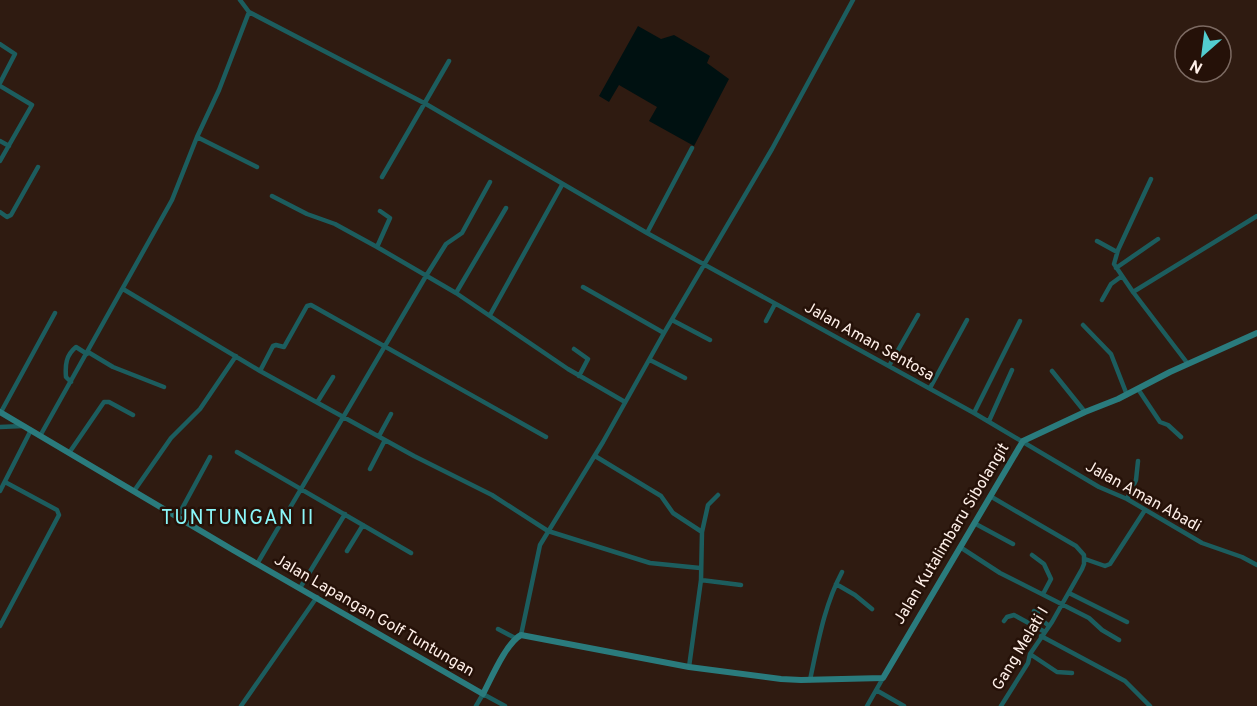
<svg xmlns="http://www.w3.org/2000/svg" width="1257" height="706" font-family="Overpass,sans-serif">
	<rect width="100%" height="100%" fill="#2f1b11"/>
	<path fill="#011" d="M 638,26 L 661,39 L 674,35 L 710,56 L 707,63 L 729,79 L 694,146 L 649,121 L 657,107 L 619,85 L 609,102 L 599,96 Z"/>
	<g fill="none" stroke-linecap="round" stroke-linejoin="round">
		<path stroke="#1c5d5e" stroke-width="4.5" d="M 240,0 L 249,12 L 426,104 L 647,233 L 974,413 L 1099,487 L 1127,499 L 1202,543 L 1242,557 L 1257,565
			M 0,44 L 15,54 L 0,83
			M 0,86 L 32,105 L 0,161
			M 197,137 L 257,167
			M 0,141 L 9,146
			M 382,177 L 449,61
			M 1151,179 L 1118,250 L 1114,264 L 1133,292 L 1188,364
			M 272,196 L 307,214 L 335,224 L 377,247 L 456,293 L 568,369 L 625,402
			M 0,212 L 7,217 L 11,215 L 38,167
			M 647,233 L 692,148
			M 1097,241 L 1117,252
			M 377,247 L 390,218 L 380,211
			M 1116,268 L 1158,239
			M 583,287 L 664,333
			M 123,289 L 260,371 L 414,456 L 492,495 L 548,531 L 650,563 L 700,568
			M 1133,292 L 1257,216
			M 456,293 L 506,208
			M 1102,300 L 1111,284 L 1122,276
			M 490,315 L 562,185
			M 672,320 L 710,340
			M 766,321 L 775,304
			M 1083,325 L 1111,354 L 1127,395
			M 574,349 L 588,359 L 579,376
			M 88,352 L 113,367 L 164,387
			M 650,360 L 685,378
			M 889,366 L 918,315
			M 260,371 L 273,346 L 276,345 L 284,347 L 307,306 L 311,305 L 546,437
			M 1052,371 L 1085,412
			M 71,382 L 66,377 C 65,365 66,355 76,347 L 87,354
			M 930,388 L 967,320
			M 1138,389 L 1160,422 L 1168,425 L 1181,437
			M 318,401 L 333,377
			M 1,412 L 55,313
			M 974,413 L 1020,321
			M 989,421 L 1012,370
			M 0,427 L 23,426
			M 40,436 L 172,200 L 197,137 L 219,90 L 249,12
			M 379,436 L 391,414
			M 237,452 L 411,553
			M 69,453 L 104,402 L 109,402 L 133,415
			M 595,456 L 661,496 L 673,513 L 702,532 L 701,580 L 689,667
			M 370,469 L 385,440
			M 0,491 L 31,430
			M 134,491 L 171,438 L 200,409 L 236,356
			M 990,496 L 1076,546 L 1084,555 L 1084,564 L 1082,569 L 1052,622 L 1030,654 L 1028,663 L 1001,706
			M 1127,499 L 1136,480 L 1138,461
			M 178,516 L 210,457
			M 974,523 L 1013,544
			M 702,532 L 708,505 L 718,495
			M 960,547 L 1000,573 L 1089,618 L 1102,630 L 1119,640
			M 347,551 L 363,525
			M 1032,555 L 1044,564 L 1051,579 L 1043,594
			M 1085,559 L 1105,566 L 1110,564 L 1145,510
			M 257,564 L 426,276 L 446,244 L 462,233 L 490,182
			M 701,580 L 741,585
			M 836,584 L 855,595 L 872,609
			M 300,588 L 345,514
			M 1069,593 L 1127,622
			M 1034,611 L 1038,613 L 1037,616 L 1049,626
			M 1004,621 L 1007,617 L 1014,615 L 1045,632
			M 0,626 L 59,515 L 57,510 L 5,482
			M 498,629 L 515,638
			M 521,635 L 540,545 L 603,442 L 664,333 L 772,149 L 853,0
			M 1041,636 L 1125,681 L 1150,706
			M 1030,654 L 1057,672 L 1072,673
			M 810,680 C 818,643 824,606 842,572
			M 876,690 L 904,706
			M 241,706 L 317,597
			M 476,706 L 483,694 L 505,706
			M 867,706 L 883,678"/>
		<path stroke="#2a7b7d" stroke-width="6" d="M 0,412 L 233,550 L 483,694 C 491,679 506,643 521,635 L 689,667 L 781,679 L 801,680 L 883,678 L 1023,441 L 1085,412 L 1118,399 L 1170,372 L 1257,333"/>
	</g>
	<g text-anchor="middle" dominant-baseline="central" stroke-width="5" stroke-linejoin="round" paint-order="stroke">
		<g font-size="16" fill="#feefe8" stroke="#251108">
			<text transform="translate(869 342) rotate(29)">Jalan Aman Sentosa</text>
			<text transform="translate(1143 497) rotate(29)">Jalan Aman Abadi</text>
			<text transform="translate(952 534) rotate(-59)">Jalan Kutalimbaru Sibolangit</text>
			<text transform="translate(374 616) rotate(30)">Jalan Lapangan Golf Tuntungan</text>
			<text transform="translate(1021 649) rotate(-59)">Gang Melati I</text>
		</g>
		<g font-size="20" letter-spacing="1.5" fill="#8bf7f9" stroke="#251108">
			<text x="238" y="519">TUNTUNGAN II</text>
		</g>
	</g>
	<g transform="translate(1203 54) rotate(208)"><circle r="28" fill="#251108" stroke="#7c6a62" stroke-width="1.5"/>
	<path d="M0-4.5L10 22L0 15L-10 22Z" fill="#52cdcf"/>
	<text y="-9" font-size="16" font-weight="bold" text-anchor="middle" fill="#feefe8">N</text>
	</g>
</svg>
